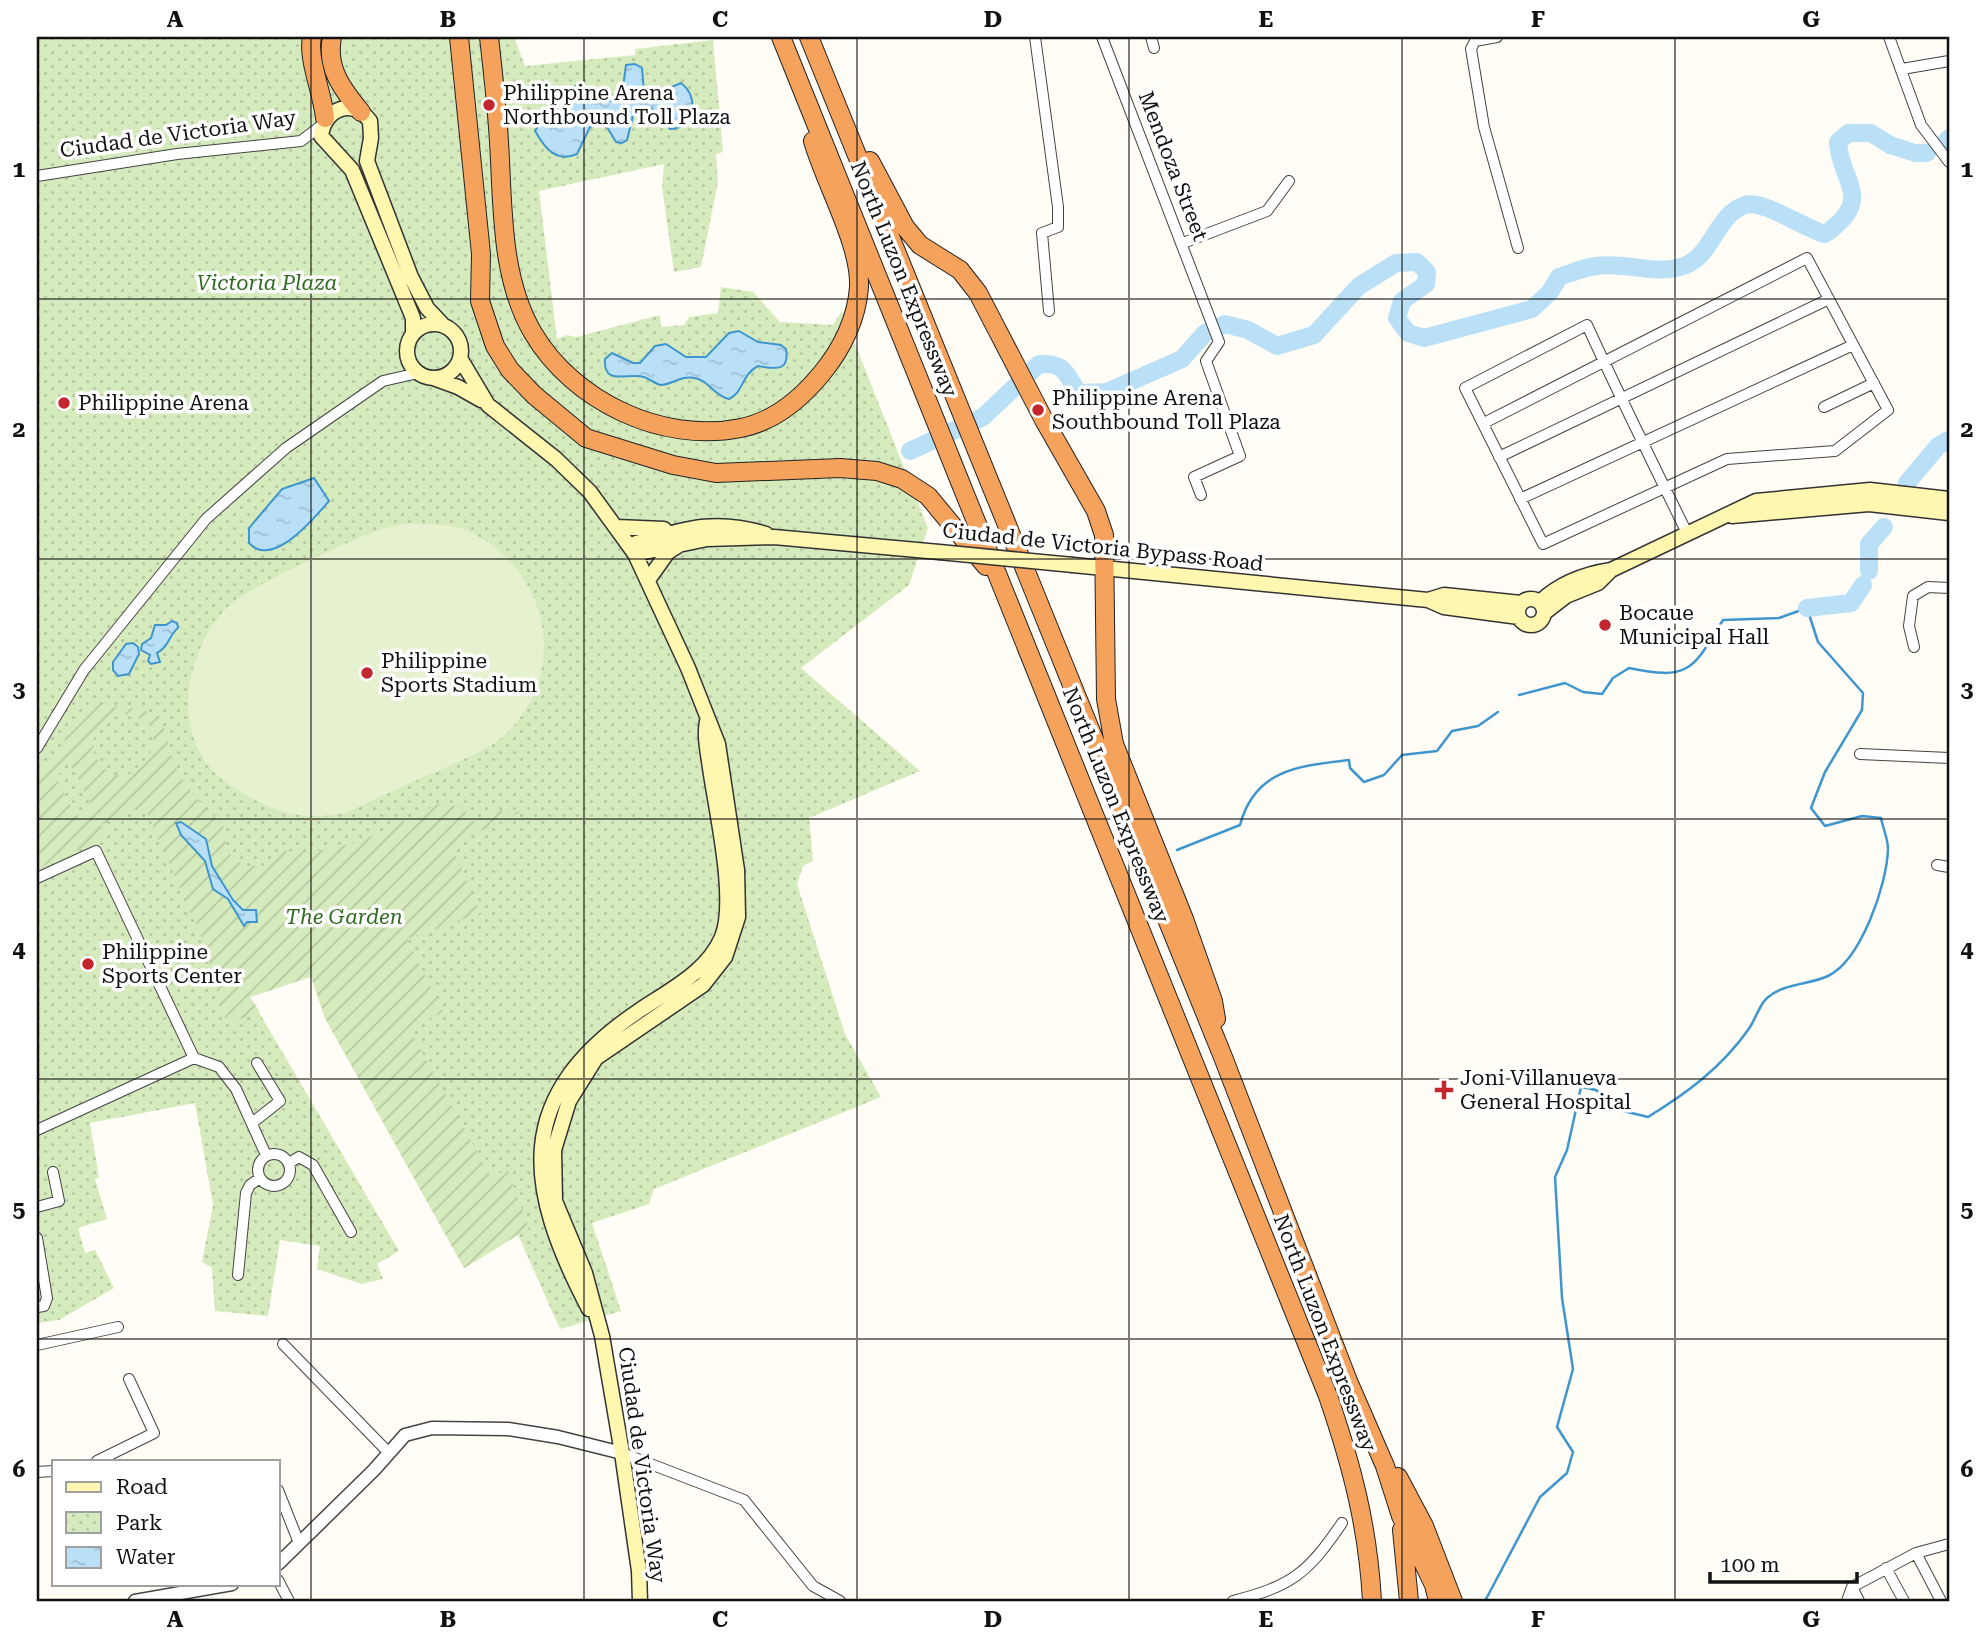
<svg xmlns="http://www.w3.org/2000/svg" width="1986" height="1638" font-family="'Roboto Serif',serif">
	<defs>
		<pattern id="park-dots" width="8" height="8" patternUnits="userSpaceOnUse" patternTransform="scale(1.75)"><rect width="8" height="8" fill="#d5ebbd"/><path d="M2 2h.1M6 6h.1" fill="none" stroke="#b6c8a1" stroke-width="1.8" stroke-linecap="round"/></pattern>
		<pattern id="garden-furrows" width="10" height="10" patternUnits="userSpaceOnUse" patternTransform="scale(1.75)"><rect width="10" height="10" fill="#d5ebbd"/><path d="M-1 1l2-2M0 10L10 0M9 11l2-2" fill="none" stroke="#b6c8a1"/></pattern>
		<pattern id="water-ripples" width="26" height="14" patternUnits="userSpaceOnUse" patternTransform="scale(1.75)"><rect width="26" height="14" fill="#b9e0f7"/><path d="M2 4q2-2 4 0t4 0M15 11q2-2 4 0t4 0" fill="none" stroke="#9ebfd3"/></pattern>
	</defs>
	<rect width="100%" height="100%" fill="#fffdf5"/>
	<path fill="url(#park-dots)" d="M 37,37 L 514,37 L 525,66 L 635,55 L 635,49 L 713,40 L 723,152 L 716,154 L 718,182 L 701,267 L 674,272 L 662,187 L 664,164 L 539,191 L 557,339 L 567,335 L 576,337 L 660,315 L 661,327 L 684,325 L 689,317 L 718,313 L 721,287 L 753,292 L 780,322 L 833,325 L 842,311 L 928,528 L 909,585 L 801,668 L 920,771 L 809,818 L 813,861 L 803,866 L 797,884 L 845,1034 L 881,1097 L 654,1189 L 649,1204 L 592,1223 L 621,1311 L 560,1329 L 518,1235 L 464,1268 L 325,1018 L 311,976 L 250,997 L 399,1251 L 377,1264 L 383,1279 L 362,1284 L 317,1269 L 320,1246 L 280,1240 L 268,1316 L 215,1311 L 212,1268 L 202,1262 L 213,1205 L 195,1103 L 90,1123 L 99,1178 L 95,1179 L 107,1219 L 78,1228 L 85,1253 L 95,1250 L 114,1288 L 59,1320 L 37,1323 Z"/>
	<path fill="url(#garden-furrows)" fill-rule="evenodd" d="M 89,703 C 105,705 143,707 154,715 C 169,725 167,750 175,765 C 186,789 202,806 223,824 L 227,852 L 245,867 L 269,865 L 284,851 C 344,857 393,826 445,801 L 465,811 L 473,822 L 501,810 L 508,815 L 532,807 L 451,845 L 480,913 L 407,939 L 443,1012 L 409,1029 L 490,1175 L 508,1171 L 529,1228 L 464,1268 L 325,1018 L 311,977 L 250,997 L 260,1012 L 227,1024 L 202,938 L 144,806 L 101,825 L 106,837 L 37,869 L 37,784 ZM 122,714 C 191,718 129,813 97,759 C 90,746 94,734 101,723 ZM 69,761 L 93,808 L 76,816 L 56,778 Z"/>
	<path fill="#e6f2cf" d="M 429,524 C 441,525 455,525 465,530 C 537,559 568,649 523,714 C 516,724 504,738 493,744 C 460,763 422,777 388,793 C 373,799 355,811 339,814 C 311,819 282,815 257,801 C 236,790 213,776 201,755 C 175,708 192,639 231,604 C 253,585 368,530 397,525 C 407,523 419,524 429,524 Z"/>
	<path fill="url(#water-ripples)" stroke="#3f96cf" stroke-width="2" d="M 635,64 L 642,68 L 644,92 L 651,96 L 681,83 C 700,97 695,129 670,129 C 657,117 656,99 634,112 L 627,140 L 622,143 L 616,142 L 607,127 L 598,124 L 590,127 L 577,154 C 555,163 545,148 535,131 L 544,117 L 560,119 C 568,105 560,89 579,85 L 597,98 L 614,102 L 622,95 L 626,65 Z
		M 739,331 L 758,342 L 781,345 L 786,349 C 790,372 775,369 758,366 C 741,375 744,392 729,399 C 714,396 709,380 694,378 C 681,375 672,385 660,385 C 655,383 649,379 644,377 C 628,372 603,387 605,359 L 612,353 L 633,363 L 640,363 L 655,346 L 666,344 L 686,357 L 706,357 L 729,333 Z
		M 314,478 L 329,501 C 314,518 273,569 249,543 L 249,528 L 282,489 Z
		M 172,621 L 177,623 L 178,628 C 169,635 169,647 157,653 L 160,662 L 151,664 L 148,661 L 150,655 L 141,650 L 142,644 L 151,638 L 155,625 L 166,625 Z
		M 133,643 L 138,647 L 139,654 L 129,674 L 118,676 L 113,670 L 113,662 L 126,644 Z
		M 181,822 L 206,839 L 212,866 L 233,900 L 243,910 L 256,910 L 257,922 L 247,922 L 244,926 L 228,899 L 213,889 L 205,861 L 181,835 L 176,823 Z"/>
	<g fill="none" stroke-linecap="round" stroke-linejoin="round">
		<path stroke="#3f96cf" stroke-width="2.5" d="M 1177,850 L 1240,825 C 1255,769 1299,766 1349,760 L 1350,768 L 1364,782 L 1384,775 L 1402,755 L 1437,751 L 1452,731 L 1478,726 L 1498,712
			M 1485,1601 L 1540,1497 L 1567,1473 L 1573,1452 L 1557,1427 L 1573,1369 L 1562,1298 L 1555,1177 L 1567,1150 L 1581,1087 L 1596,1090 L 1619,1110 L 1648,1117 C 1687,1093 1721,1068 1748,1030 C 1755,1021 1759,1005 1767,998 C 1784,983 1809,985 1828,976 C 1861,960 1887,885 1888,849 C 1888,839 1883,828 1881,818 L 1862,816 L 1825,826 L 1811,808 L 1825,772 L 1862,710 L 1863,693 L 1818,642 L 1807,608 L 1779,618 L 1723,620 C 1693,669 1690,681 1629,668 L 1613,678 L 1602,694 L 1583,692 L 1565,683 L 1519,695"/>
		<path stroke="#b9e0f7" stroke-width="18" d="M 1946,141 L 1949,138
			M 910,451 L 983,417 L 1039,364 C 1067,363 1064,373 1079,393 L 1107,392 L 1182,359 L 1205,333 L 1225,324 L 1248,330 L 1277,346 L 1314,335 L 1359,286 L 1396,263 L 1417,262 L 1427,272 L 1426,284 L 1402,301 L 1397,318 L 1408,333 L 1424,338 L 1532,309 L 1550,292 L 1559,277 C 1571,273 1583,268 1595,266 C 1627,261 1656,277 1686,265 C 1712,255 1717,214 1745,205 C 1763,199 1805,229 1825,234 C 1876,198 1840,183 1838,142 L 1848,133 L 1871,133 L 1890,145 L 1915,153 L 1927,153
			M 1907,483 L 1938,446 L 1949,440
			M 1869,571 L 1869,544 L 1884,527
			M 1807,608 L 1851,603 L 1863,585"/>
		<g stroke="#444" stroke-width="12">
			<path id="minor" d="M 1035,37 L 1058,207 L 1058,227 L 1042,233 L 1049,311
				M 1102,37 L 1219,342 L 1206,361 L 1240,456 L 1194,477 L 1201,495
				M 1151,37 L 1154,48
				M 1497,37 L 1475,41 L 1471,49 L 1484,127 L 1518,248
				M 1889,37 L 1921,125 L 1949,162
				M 1902,69 L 1949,61
				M 37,176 L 177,154 L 301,141 L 322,125
				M 1183,243 L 1267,211 L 1289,181
				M 1824,407 L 1874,383
				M 1484,423 L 1807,258 L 1888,410 L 1835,451 L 1727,459 L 1543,544 L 1465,388 L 1587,325 C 1619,395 1653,464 1687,533
				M 1499,457 L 1829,299
				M 1520,499 L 1853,345
				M 1914,647 L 1909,626 L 1913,596 L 1928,587 L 1949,588
				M 37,748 L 84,670 L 206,519 L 286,448 L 367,392 L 383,381 L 418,373
				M 1860,754 L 1949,758
				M 1937,865 L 1949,867
				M 37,878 L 96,851 L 194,1058 L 37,1130
				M 194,1058 L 219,1067 L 236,1089 L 266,1155
				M 252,1123 L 280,1101 L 257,1063
				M258 1170a16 16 0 1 1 32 0a16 16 0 1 1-32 0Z
				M 289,1163 L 299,1157 L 313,1165 L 351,1232
				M 37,1207 L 59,1201 L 53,1172
				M 37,1238 L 47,1298 L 44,1306 L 37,1307
				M 238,1275 L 246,1193 L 250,1185 L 260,1178
				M 283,1344 L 388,1452
				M 37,1345 L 118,1327
				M 622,1453 L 744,1500 L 813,1586 L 840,1601
				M 97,1461 L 154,1433 L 129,1379
				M 37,1472 L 54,1471
				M 278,1490 L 299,1543
				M 1886,1568 L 1904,1601
				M 278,1580 L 289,1601
				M 1852,1587 L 1859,1601
				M 1233,1601 C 1292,1586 1308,1573 1342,1523
				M 1847,1601 L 1852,1587 L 1916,1553
				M 1941,1601 L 1916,1553 L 1949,1544"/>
		</g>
		<g stroke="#444" stroke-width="15">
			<path id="tertiary" d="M 278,1564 L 374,1470 L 405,1435 L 432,1428 L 508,1429 L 558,1437 L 622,1453
				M 135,1601 L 232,1584"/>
		</g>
		<g stroke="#333" stroke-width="17">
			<path id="secondary" d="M407 351a27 27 0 1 1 54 0a27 27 0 1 1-54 0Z
				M 413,333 L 413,318 L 352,170 L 321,136 C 324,109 352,97 370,121 L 371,138 L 367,161 L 411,277 L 427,308 L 443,325
				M 460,358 L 488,405 L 556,459 L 590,492 L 635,554 L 688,668 L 718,744 L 737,870 L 738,917 L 725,957 L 703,985 L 596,1058 L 569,1101 L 554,1150 L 555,1201 L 585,1273 L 602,1336 L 622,1453 L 639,1571 L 640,1601
				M 433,378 L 458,387 L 481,400
				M 1732,516 L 1869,504 L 1949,513
				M 617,527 L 664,529
				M 636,543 C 685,529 715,518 766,534
				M 635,554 L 707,539 L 774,537 L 939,552
				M 1073,565 L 1428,600 L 1444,607 L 1519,617
				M 648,580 L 668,552 L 679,545
				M1518 612a13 13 0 1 1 26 0a13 13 0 1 1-26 0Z
				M 1428,600 L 1444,595 L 1521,603
				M 1540,602 C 1559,584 1585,574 1611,570 L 1756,501 L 1870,490 L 1949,499
				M 1544,613 L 1566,596 L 1598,583 L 1611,570
				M 589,1309 C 524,1185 512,1096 640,1010 C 670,990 707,972 722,937 C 737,900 716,810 710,768 C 708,753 704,736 707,721"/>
		</g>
		<g stroke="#222" stroke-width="20">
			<path id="motorway" d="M 312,37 C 307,58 323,94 325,118
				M 332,37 C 326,68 342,89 361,112
				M 459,37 L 481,254 L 480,301 L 495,346 L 510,370 L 534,395 L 586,438 L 673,465 L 716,473 L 840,468 L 877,471 L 902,479 L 928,496 L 986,566
				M 489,37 C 493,72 497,107 499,142 C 503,205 500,277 533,333 C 573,401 662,444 741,428 C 775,421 801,399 822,373 C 842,349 857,318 859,287 C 861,245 825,183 813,141
				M 781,37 L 1328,1396 C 1352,1466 1368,1527 1372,1601
				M 809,37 L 1223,1057 L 1348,1381 L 1385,1466 L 1401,1516 L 1434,1585 L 1438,1601
				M 870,161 L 905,227 L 920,245 L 960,270 L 978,293 L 1044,420 L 1096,511 L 1104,535 L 1106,699 L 1114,744 L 1184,919 L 1213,1001 L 1216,1019
				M 1398,1477 L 1424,1526 L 1453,1601
				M 1402,1530 L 1409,1601"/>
		</g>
		<use href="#minor" stroke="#fff" stroke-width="10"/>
		<use href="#tertiary" stroke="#fff" stroke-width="12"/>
		<use href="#secondary" stroke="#fff6b0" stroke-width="14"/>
		<use href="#motorway" stroke="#f5a25d" stroke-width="18"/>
		<g stroke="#333" stroke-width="17" stroke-linecap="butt">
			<path id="secondary-bridge" d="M 939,552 L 1073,565"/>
		</g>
		<use href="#secondary-bridge" stroke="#fff6b0" stroke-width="14"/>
	</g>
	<path fill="none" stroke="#111" stroke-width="2" stroke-opacity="0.55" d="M 311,37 L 311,1601M 584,37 L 584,1601M 857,37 L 857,1601M 1129,37 L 1129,1601M 1402,37 L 1402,1601M 1675,37 L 1675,1601M 37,299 L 1949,299M 37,559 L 1949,559M 37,819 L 1949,819M 37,1079 L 1949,1079M 37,1339 L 1949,1339"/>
	<g fill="#c4262e" stroke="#fff" stroke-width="2.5">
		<circle cx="489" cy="105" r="7"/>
		<circle cx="64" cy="403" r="7"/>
		<circle cx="1038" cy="410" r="7"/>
		<circle cx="1605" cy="625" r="7"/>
		<circle cx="367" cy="673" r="7"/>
		<circle cx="88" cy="964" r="7"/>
		<path d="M1440.5 1079.5h7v7h7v7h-7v7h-7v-7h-7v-7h7z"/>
	</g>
	<g text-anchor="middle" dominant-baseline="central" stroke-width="7" stroke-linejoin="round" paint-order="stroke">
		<g font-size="21" fill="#111" stroke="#fff" text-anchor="start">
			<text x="503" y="93">Philippine Arena<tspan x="503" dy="24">Northbound Toll Plaza</tspan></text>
			<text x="1052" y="398">Philippine Arena<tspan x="1052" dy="24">Southbound Toll Plaza</tspan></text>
			<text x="78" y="403">Philippine Arena</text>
			<text x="1619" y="613">Bocaue<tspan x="1619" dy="24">Municipal Hall</tspan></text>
			<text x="381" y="661">Philippine<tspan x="381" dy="24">Sports Stadium</tspan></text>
			<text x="102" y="952">Philippine<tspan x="102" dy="24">Sports Center</tspan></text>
			<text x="1460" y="1078">Joni Villanueva<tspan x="1460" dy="24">General Hospital</tspan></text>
		</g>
		<g font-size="21" fill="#111" stroke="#fff">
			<text transform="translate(178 134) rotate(-8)">Ciudad de Victoria Way</text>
			<text transform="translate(1173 166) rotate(69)">Mendoza Street</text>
			<text transform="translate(904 279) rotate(68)">North Luzon Expressway</text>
			<text transform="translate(1103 547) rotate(6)">Ciudad de Victoria Bypass Road</text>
			<text transform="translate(1116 805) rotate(68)">North Luzon Expressway</text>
			<text transform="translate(1325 1333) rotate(69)">North Luzon Expressway</text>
			<text transform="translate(642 1465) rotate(82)">Ciudad de Victoria Way</text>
		</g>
		<g font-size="21" font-style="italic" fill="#2f6b1f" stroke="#fff">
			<text x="267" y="283">Victoria Plaza</text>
			<text x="344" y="917">The Garden</text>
		</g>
	</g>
	<rect width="1986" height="1638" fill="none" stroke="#ffffff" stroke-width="77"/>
	<rect x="52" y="1460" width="228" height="126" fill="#ffffff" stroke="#a0a0a0" stroke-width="2"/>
	<rect x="66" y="1482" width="35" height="10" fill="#fff6b0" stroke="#a0a0a0" stroke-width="2"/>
	<text x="116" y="1494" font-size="21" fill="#111111">Road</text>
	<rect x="66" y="1512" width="35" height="21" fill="url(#park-dots)" stroke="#a0a0a0" stroke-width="2"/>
	<text x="116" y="1530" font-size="21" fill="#111111">Park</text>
	<rect x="66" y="1547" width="35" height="21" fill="url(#water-ripples)" stroke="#a0a0a0" stroke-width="2"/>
	<text x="116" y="1564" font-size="21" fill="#111111">Water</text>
	<path d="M1710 1572v10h147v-10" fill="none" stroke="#111111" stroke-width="3.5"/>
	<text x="1720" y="1572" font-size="21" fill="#111111" stroke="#ffffff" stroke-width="5" paint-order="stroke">100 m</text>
	<rect x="38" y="38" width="1910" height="1562" fill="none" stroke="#111" stroke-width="2.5"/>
	<g font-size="23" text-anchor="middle" font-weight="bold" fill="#111">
		<text x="175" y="27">A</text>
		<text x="448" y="27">B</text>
		<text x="720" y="27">C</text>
		<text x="993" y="27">D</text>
		<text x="1266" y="27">E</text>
		<text x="1538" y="27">F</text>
		<text x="1811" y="27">G</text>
		<text x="19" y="177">1</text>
		<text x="1967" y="177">1</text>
		<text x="19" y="437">2</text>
		<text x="1967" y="437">2</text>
		<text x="19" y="697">3</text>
		<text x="1967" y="697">3</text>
		<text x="19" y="957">4</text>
		<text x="1967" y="957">4</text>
		<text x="19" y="1217">5</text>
		<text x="1967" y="1217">5</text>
		<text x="19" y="1477">6</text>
		<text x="1967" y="1477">6</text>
		<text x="175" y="1627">A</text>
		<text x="448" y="1627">B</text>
		<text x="720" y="1627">C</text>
		<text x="993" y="1627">D</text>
		<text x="1266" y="1627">E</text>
		<text x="1538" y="1627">F</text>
		<text x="1811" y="1627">G</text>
	</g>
</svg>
